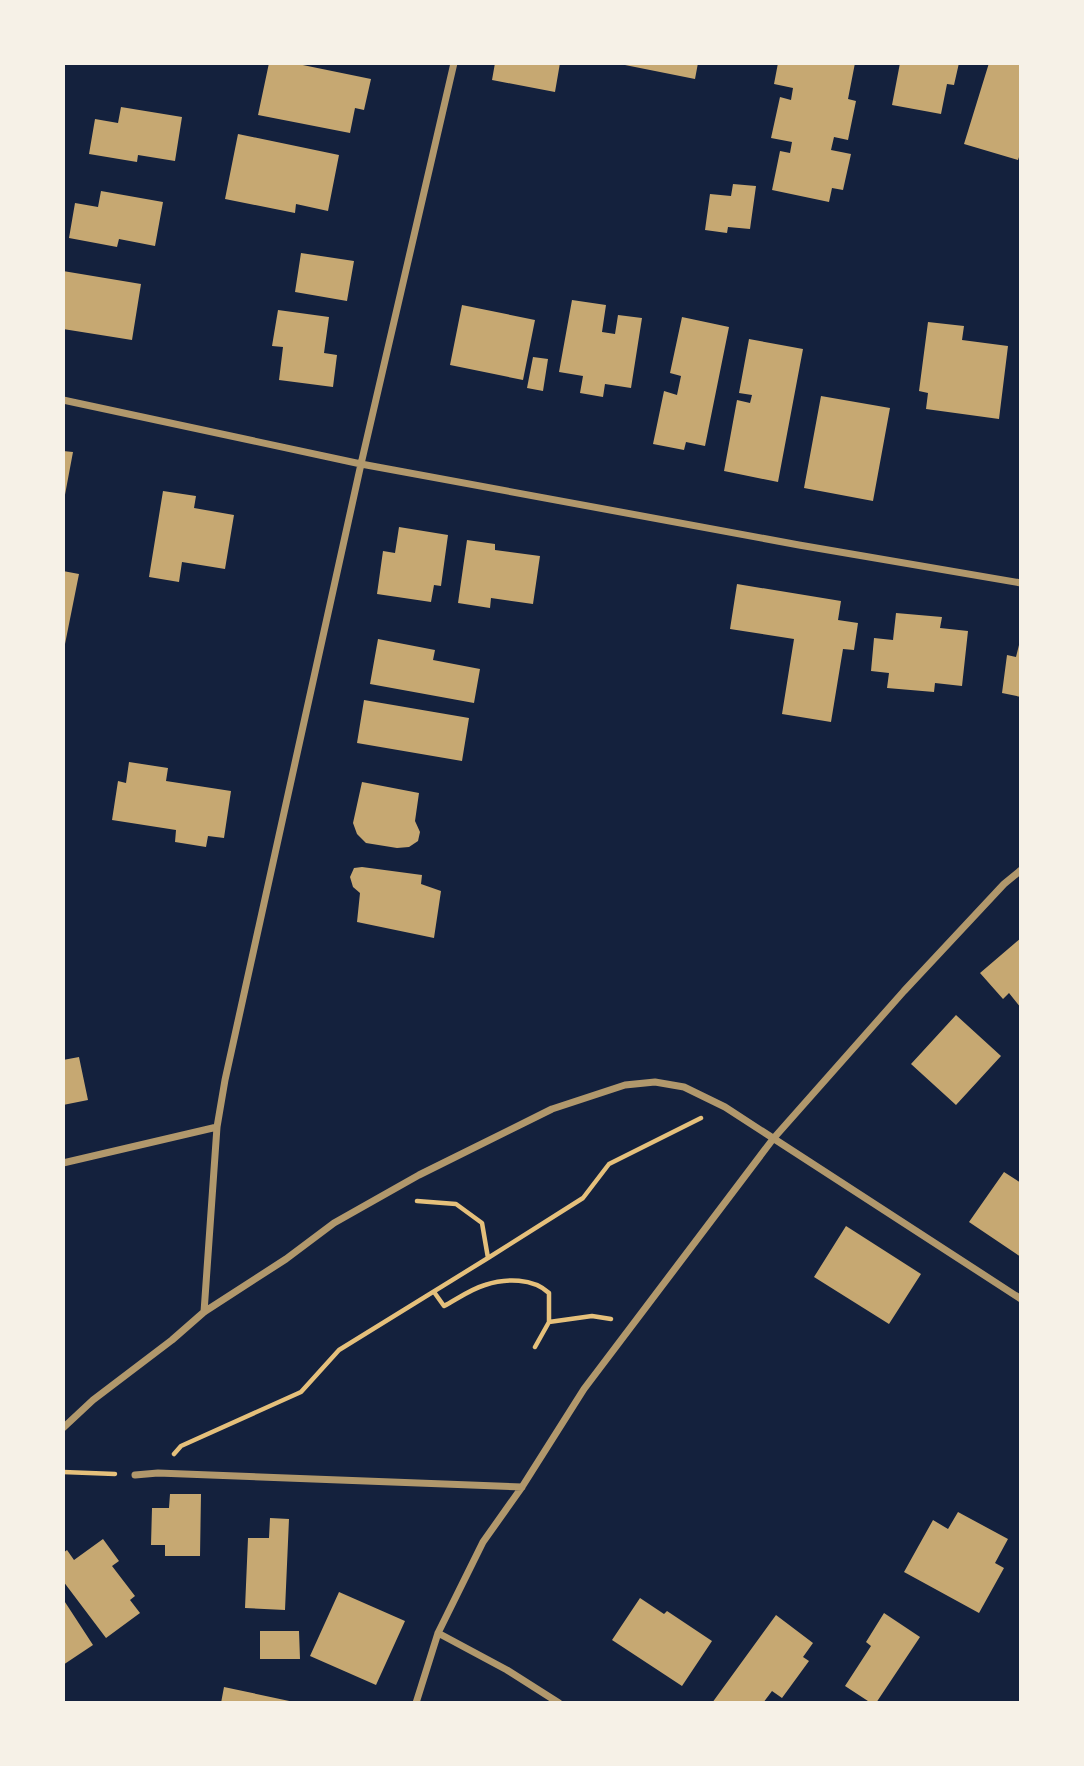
<svg xmlns="http://www.w3.org/2000/svg" width="1084" height="1766" font-family="'Fira Sans Condensed',sans-serif">
	<rect width="100%" height="100%" fill="#14213d"/>
	<path fill="#c6a872" d="M 269,63 L 293,63 L 371,79 L 364,110 L 355,108 L 350,133 L 258,115 Z
		M 495,63 L 560,63 L 555,92 L 492,80 Z
		M 615,63 L 698,63 L 695,79 Z
		M 778,63 L 855,63 L 848,99 L 856,101 L 848,140 L 834,137 L 831,150 L 851,154 L 843,190 L 832,188 L 829,202 L 772,190 L 780,151 L 790,153 L 792,142 L 771,138 L 780,97 L 791,100 L 793,88 L 774,84 Z
		M 900,63 L 959,63 L 954,85 L 947,84 L 941,114 L 892,105 Z
		M 989,63 L 1021,63 L 1021,151 L 1018,160 L 964,144 Z
		M 121,107 L 182,117 L 175,161 L 138,155 L 137,162 L 89,154 L 95,119 L 118,123 Z
		M 238,134 L 339,155 L 328,211 L 296,204 L 295,213 L 225,199 Z
		M 733,184 L 756,186 L 750,229 L 728,227 L 727,233 L 705,230 L 710,194 L 731,196 Z
		M 101,191 L 163,202 L 155,246 L 119,239 L 117,247 L 69,238 L 75,203 L 98,207 Z
		M 301,253 L 354,261 L 347,301 L 295,292 Z
		M 63,271 L 141,284 L 132,340 L 63,329 Z
		M 572,300 L 606,305 L 602,332 L 615,334 L 618,315 L 642,318 L 631,388 L 605,384 L 603,397 L 580,393 L 583,376 L 559,372 Z
		M 462,305 L 535,320 L 523,380 L 450,365 Z
		M 278,310 L 329,317 L 324,353 L 337,355 L 333,387 L 279,380 L 283,347 L 272,346 Z
		M 682,317 L 729,327 L 705,446 L 686,442 L 684,450 L 653,444 L 664,391 L 677,395 L 681,376 L 670,373 Z
		M 928,322 L 964,326 L 962,340 L 1008,346 L 999,419 L 926,409 L 928,393 L 919,391 Z
		M 749,339 L 803,349 L 778,482 L 724,471 L 737,400 L 750,403 L 752,395 L 739,393 Z
		M 533,357 L 548,359 L 543,391 L 527,388 Z
		M 821,396 L 890,408 L 873,501 L 804,488 Z
		M 63,451 L 73,452 L 64,500 L 63,500 Z
		M 163,491 L 196,496 L 194,508 L 234,515 L 225,569 L 182,562 L 179,582 L 149,577 Z
		M 399,527 L 448,535 L 441,586 L 434,585 L 431,602 L 377,594 L 383,551 L 395,553 Z
		M 467,540 L 495,544 L 495,550 L 540,556 L 533,604 L 491,598 L 490,608 L 458,603 Z
		M 63,571 L 79,574 L 64,649 L 63,648 Z
		M 737,584 L 841,601 L 838,620 L 858,623 L 854,650 L 843,649 L 831,722 L 782,714 L 794,639 L 730,629 Z
		M 896,613 L 942,617 L 940,628 L 968,631 L 962,686 L 935,683 L 934,692 L 887,688 L 889,673 L 871,671 L 874,638 L 893,640 Z
		M 378,639 L 435,650 L 433,660 L 480,669 L 474,703 L 370,684 Z
		M 1020,641 L 1021,641 L 1021,697 L 1002,693 L 1007,655 L 1016,657 Z
		M 364,700 L 469,718 L 462,761 L 357,743 Z
		M 129,762 L 168,768 L 166,781 L 231,791 L 224,838 L 208,836 L 206,847 L 175,842 L 176,830 L 112,820 L 118,781 L 126,783 Z
		M 362,782 L 419,793 L 415,821 L 420,832 L 418,841 L 409,847 L 397,848 L 366,843 L 357,834 L 353,823 Z
		M 362,867 L 422,875 L 421,884 L 441,891 L 434,938 L 357,922 L 360,893 L 353,887 L 350,877 L 354,868 Z
		M 1021,938 L 1021,1008 L 1009,993 L 1003,999 L 980,973 Z
		M 956,1015 L 1001,1056 L 956,1105 L 911,1064 Z
		M 79,1057 L 88,1100 L 63,1105 L 63,1060 Z
		M 1004,1172 L 1021,1183 L 1021,1257 L 969,1222 Z
		M 846,1226 L 921,1274 L 889,1324 L 814,1277 Z
		M 170,1494 L 201,1494 L 200,1556 L 165,1556 L 165,1545 L 151,1545 L 152,1508 L 169,1508 Z
		M 958,1512 L 1008,1539 L 995,1563 L 1004,1568 L 979,1613 L 904,1572 L 933,1520 L 948,1529 Z
		M 270,1518 L 289,1519 L 285,1610 L 245,1608 L 248,1538 L 269,1538 Z
		M 103,1539 L 119,1561 L 112,1566 L 135,1596 L 130,1600 L 140,1613 L 106,1638 L 63,1581 L 63,1553 L 67,1550 L 74,1560 Z
		M 339,1592 L 405,1621 L 376,1685 L 310,1656 Z
		M 640,1598 L 664,1614 L 667,1611 L 712,1641 L 682,1686 L 612,1640 Z
		M 63,1599 L 93,1645 L 63,1665 Z
		M 884,1613 L 920,1637 L 876,1703 L 871,1703 L 845,1686 L 871,1646 L 866,1642 Z
		M 776,1615 L 813,1643 L 803,1657 L 809,1661 L 782,1698 L 772,1691 L 763,1703 L 712,1703 Z
		M 260,1631 L 299,1631 L 300,1659 L 260,1659 Z
		M 224,1687 L 294,1702 L 294,1703 L 221,1703 Z"/>
	<g fill="none" stroke-linecap="round" stroke-linejoin="round">
		<path stroke="#e5c07b" stroke-width="4.5" d="M 488,1258 L 583,1198 L 609,1164 L 701,1118
			M 434,1292 L 444,1306 C 457,1299 471,1289 485,1285 C 506,1278 533,1278 549,1293 L 549,1322 L 535,1347
			M 549,1322 L 592,1316 L 611,1319
			M 174,1454 L 181,1446 L 301,1392 L 339,1350 L 488,1258 L 482,1223 L 456,1204 L 417,1201
			M 63,1472 L 115,1474"/>
		<path stroke="#b1986c" stroke-width="7" d="M 63,400 L 361,464 L 799,545 L 1021,583
			M 63,1163 L 217,1127
			M 204,1312 L 217,1127 L 225,1080 L 361,464 L 454,63
			M 63,1428 L 93,1400 L 172,1340 L 204,1312 L 286,1259 L 334,1223 L 419,1175 L 552,1109 L 625,1085 L 655,1082 L 684,1087 L 725,1107 L 1021,1299
			M 135,1475 L 158,1473 L 522,1487
			M 438,1633 L 507,1670 L 559,1703
			M 416,1703 L 438,1633 L 483,1542 L 522,1487 L 584,1389 L 773,1139 L 904,991 L 1004,884 L 1021,870"/>
	</g>
	<rect width="1084" height="1766" fill="none" stroke="#f6f1e7" stroke-width="130"/>
</svg>
